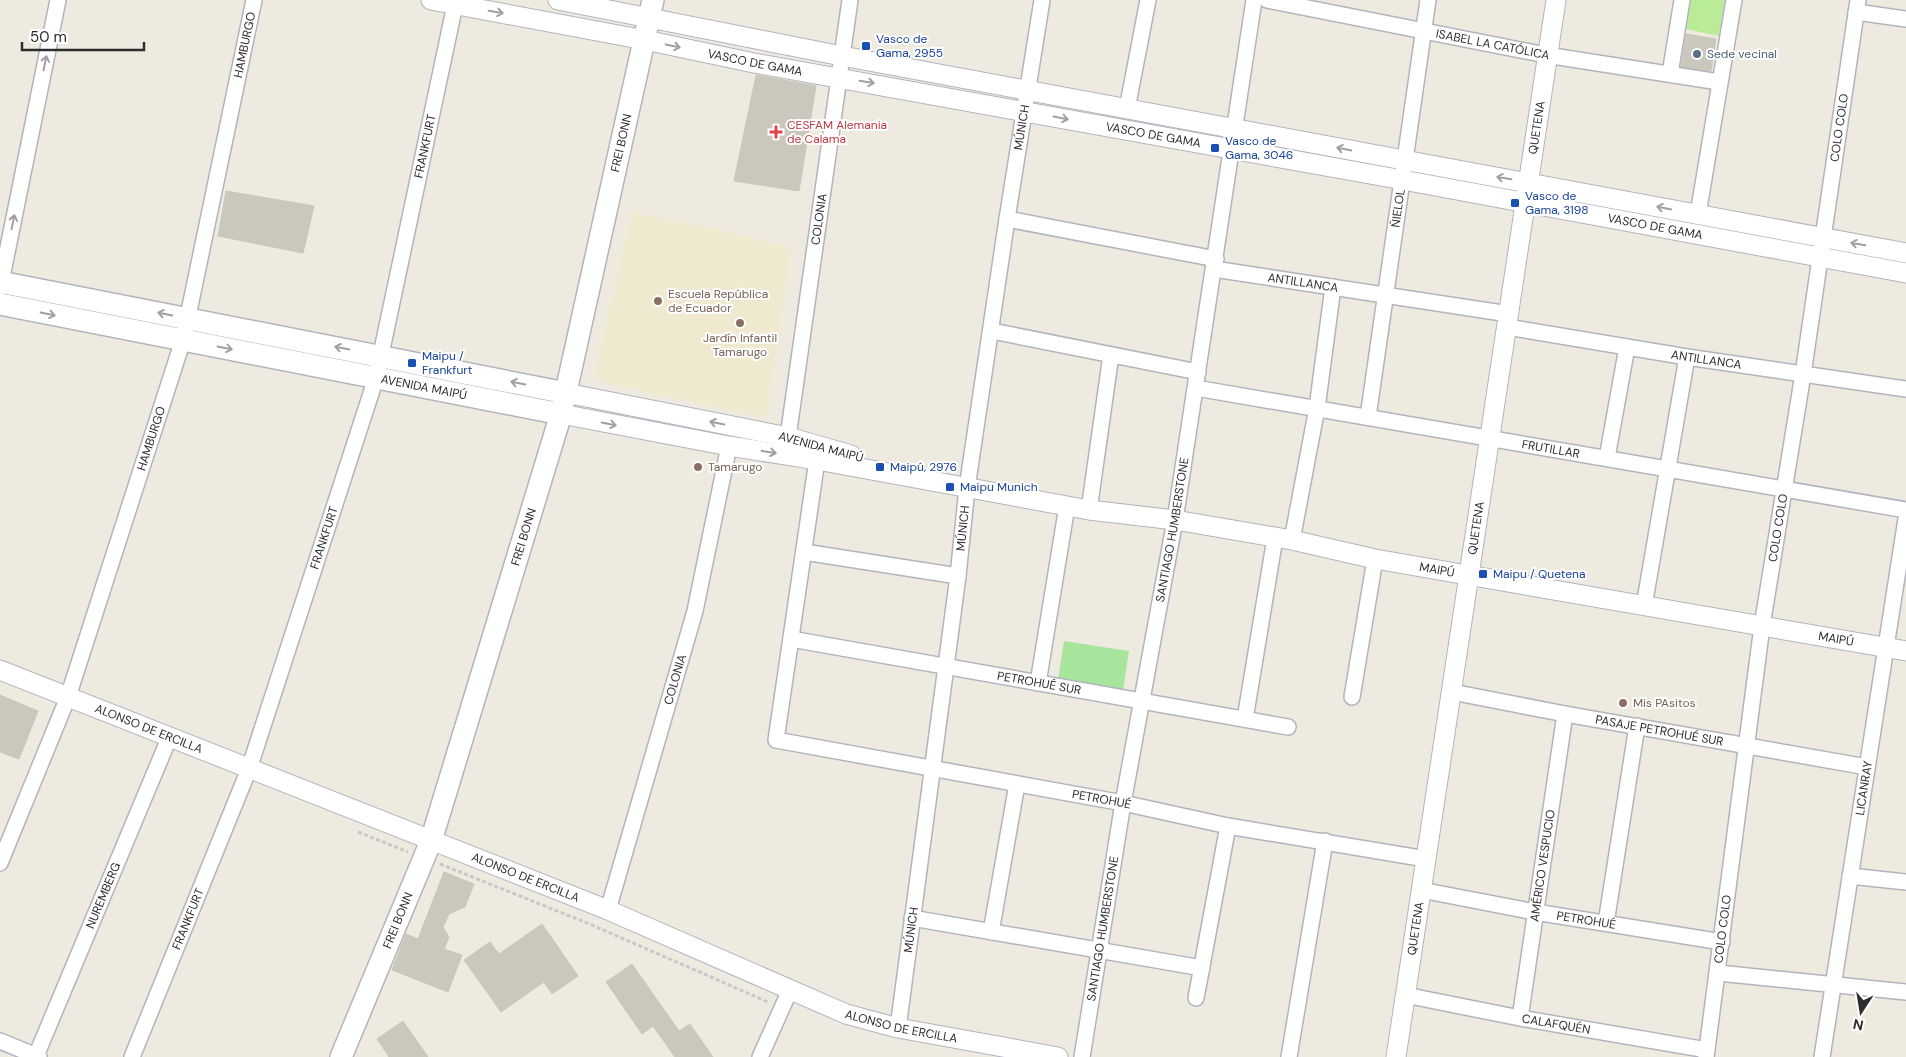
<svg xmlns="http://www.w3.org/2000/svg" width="1906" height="1057" font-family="'DM Sans',sans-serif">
	<rect width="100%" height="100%" fill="#eeeadf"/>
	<path fill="#efeacf" d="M 632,212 L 720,230 L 791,248 L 766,418 L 601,382 L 595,373 Z"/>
	<path fill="#a8e59c" d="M 1064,641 L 1129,651 L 1123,690 L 1058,680 Z"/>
	<path fill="#baec97" d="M 1691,0 L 1725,0 L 1719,36 L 1686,29 Z"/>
	<path fill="#cac8bd" stroke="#cac7b8" d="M 1686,34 L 1716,39 L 1711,71 L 1681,67 Z
		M 756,75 L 816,86 L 799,191 L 734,181 Z
		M 226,191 L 314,206 L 303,253 L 218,236 Z
		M 0,695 L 38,711 L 19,759 L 0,752 Z
		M 444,872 L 474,884 L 465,907 L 449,914 L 443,927 L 449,937 L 444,949 L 462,955 L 448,992 L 392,970 L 406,934 L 418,939 Z
		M 542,924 L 578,976 L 552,994 L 544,982 L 501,1012 L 464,960 L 490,942 L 499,954 Z
		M 632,964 L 679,1031 L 690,1024 L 713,1057 L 675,1057 L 653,1026 L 642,1034 L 606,982 Z
		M 403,1021 L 428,1057 L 389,1057 L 377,1039 Z"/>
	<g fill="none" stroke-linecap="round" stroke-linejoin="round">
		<g stroke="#b3b3c0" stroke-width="18">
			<g id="minor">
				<path id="s1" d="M 1267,0 L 1546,55 L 1719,82"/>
				<path d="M 1856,12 L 1906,19"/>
				<path d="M 1670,74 L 1682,0"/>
				<path d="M 1127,109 L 1148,0"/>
				<path d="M 1698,214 L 1734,0"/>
				<path d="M 1007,219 L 1216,259"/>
				<path id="s2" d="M 1214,269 L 1509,314"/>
				<path d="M 0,287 L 58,0"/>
				<path id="s3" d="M 1507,327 L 1687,357 L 1906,389"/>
				<path d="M 992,331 L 1198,372"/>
				<path id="s4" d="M 1196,388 L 1906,510"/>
				<path id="s5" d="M 1368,417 L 1428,0"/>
				<path id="s6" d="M 788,437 L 850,0"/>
				<path d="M 1607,458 L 1627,347"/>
				<path id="s7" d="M 817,460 L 776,740 L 1123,803 L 1228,826 L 1426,859"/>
				<path d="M 1089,510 L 1111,355"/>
				<path d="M 1292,540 L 1317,408 L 1333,287"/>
				<path d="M 804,552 L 958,576"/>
				<path d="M 1644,606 L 1687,357"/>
				<path id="s8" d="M 791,639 L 1288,727"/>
				<path d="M 1038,683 L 1067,506"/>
				<path id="s9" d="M 1452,692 L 1565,714 L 1867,767"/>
				<path d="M 1352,697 L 1375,559"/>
				<path d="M 1245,719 L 1275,538"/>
				<path id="s10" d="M 0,863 L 68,697 L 183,340 L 254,0"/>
				<path d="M 1850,876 L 1906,882"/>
				<path id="s11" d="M 1421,890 L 1535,912 L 1722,942"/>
				<path id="s12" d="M 608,910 L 695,611 L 729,446"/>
				<path d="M 912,918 L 1202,968"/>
				<path d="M 1606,923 L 1637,726"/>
				<path d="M 991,932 L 1017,784"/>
				<path d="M 1718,973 L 1906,992"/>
				<path id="s13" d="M 1405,995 L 1520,1018 L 1707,1050"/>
				<path d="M 1196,998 L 1228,826"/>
				<path id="s14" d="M 1520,1018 L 1565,714"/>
				<path id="s15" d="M 898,1028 L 958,576 L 967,488 L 1007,219 L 1042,0"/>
				<path d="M 0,1041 L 39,1057"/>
				<path id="s16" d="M 36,1056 L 170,736"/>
				<path id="s17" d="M 132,1057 L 249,769 L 376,378 L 456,0"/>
				<path d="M 760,1057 L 790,990"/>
				<path id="s18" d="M 1082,1057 L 1123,803 L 1175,520 L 1254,0"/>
				<path d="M 1289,1057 L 1325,841"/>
				<path id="s19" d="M 1706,1057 L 1762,626 L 1803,374 L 1858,0"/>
				<path id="s20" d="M 1822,1057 L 1906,519"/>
			</g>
		</g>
		<g stroke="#b3b3c0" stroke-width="21">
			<g id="tertiary">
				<path id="s21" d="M 431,0 L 645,40 L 754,63 L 1403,180 L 1906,273"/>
				<path d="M 558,0 L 842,56 L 1906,253"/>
				<path d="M 566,393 L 788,437 L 851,455"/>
				<path id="s22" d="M 561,414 L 729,446 L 817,460 L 1089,510 L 1175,520 L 1292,540 L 1375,559 L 1906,651"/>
				<path id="s23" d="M 0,670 L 608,910 L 846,1014 L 898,1028 L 1058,1057"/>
				<path id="s24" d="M 1396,1057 L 1556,0"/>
			</g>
		</g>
		<g stroke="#b3b3c0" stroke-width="24">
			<g id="secondary">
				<path d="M 0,282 L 566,393"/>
				<path id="s25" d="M 0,304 L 561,414"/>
				<path id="s26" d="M 341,1057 L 431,841 L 561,414 L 653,0"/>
			</g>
		</g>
		<path stroke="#c8c8c8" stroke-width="3" stroke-dasharray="4 2.5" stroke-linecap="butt" d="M 358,832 L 408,852
			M 440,864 L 592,925 L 768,1002"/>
		<use href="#minor" stroke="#fff" stroke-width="15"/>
		<use href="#tertiary" stroke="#fff" stroke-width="19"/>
		<use href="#secondary" stroke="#fff" stroke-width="21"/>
	</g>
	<defs><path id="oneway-shaft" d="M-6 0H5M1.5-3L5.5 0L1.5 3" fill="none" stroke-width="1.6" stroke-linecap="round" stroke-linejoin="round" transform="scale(1.25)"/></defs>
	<g stroke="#a0a0a0">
		<use href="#oneway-shaft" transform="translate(496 12) rotate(10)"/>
		<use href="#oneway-shaft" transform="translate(673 46) rotate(12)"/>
		<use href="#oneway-shaft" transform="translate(45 63) rotate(-79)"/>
		<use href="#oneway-shaft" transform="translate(867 82) rotate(10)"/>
		<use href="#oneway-shaft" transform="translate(1061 118) rotate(11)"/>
		<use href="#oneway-shaft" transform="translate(1344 149) rotate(-169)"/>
		<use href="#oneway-shaft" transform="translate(1504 178) rotate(-170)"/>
		<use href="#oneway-shaft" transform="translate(1664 208) rotate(-169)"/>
		<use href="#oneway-shaft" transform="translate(13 222) rotate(-79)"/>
		<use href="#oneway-shaft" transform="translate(1858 244) rotate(-170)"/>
		<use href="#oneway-shaft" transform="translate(48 314) rotate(11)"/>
		<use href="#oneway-shaft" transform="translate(165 314) rotate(-169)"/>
		<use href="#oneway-shaft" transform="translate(225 348) rotate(11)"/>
		<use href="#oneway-shaft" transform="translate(342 348) rotate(-169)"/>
		<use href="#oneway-shaft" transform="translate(518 383) rotate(-169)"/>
		<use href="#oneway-shaft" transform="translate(717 423) rotate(-169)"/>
		<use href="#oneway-shaft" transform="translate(609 424) rotate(11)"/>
		<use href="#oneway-shaft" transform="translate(769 452) rotate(9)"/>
	</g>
	<g fill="#1a4fb4" stroke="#fff" stroke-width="2">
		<rect x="861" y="41" width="10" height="10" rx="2.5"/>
		<rect x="1210" y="143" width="10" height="10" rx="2.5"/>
		<rect x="1510" y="198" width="10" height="10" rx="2.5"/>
		<rect x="407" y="358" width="10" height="10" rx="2.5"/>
		<rect x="875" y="462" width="10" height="10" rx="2.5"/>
		<rect x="945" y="482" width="10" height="10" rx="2.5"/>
		<rect x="1478" y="569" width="10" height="10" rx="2.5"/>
	</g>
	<circle fill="#5c6f8a" stroke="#fff" stroke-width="2" cx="1697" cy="54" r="5"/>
	<path fill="#e0444e" stroke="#fff" stroke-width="2" d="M773.5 124.5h5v5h5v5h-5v5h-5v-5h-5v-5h5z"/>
	<g fill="#8d6e63" stroke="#fff" stroke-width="2">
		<circle cx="658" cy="301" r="5"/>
		<circle cx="740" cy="323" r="5"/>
		<circle cx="698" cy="467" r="5"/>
		<circle cx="1623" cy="703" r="5"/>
	</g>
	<g text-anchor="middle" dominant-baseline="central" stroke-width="4" stroke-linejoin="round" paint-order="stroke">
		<g font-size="12" fill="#164399" stroke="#fff" text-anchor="start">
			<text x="876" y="39">Vasco de<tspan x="876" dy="14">Gama, 2955</tspan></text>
			<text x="1225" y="141">Vasco de<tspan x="1225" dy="14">Gama, 3046</tspan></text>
			<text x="1525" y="196">Vasco de<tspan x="1525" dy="14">Gama, 3198</tspan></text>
			<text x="422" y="356">Maipu /<tspan x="422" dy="14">Frankfurt</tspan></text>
			<text x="890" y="467">Maipú, 2976</text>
			<text x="960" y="487">Maipu Munich</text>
			<text x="1493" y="574">Maipu / Quetena</text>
		</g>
		<g font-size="12" fill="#2d2d2d" stroke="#fff">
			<text stroke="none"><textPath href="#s1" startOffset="230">ISABEL LA CATÓLICA</textPath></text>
			<text stroke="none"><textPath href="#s10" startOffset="856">HAMBURGO</textPath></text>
			<text stroke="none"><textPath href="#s21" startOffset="330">VASCO DE GAMA</textPath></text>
			<text stroke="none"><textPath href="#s15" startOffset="909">MÚNICH</textPath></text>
			<text stroke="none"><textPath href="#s24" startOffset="940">QUETENA</textPath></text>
			<text stroke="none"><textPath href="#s19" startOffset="939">COLO COLO</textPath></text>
			<text stroke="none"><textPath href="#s21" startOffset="735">VASCO DE GAMA</textPath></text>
			<text stroke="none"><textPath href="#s26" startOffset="958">FREI BONN</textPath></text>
			<text stroke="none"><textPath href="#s17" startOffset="959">FRANKFURT</textPath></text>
			<text stroke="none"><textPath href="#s5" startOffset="211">ÑIELOL</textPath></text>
			<text stroke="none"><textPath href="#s6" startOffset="220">COLONIA</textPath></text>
			<text stroke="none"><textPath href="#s21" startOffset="1245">VASCO DE GAMA</textPath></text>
			<text stroke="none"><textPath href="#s2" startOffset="90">ANTILLANCA</textPath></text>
			<text stroke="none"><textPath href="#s3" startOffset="202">ANTILLANCA</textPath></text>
			<text stroke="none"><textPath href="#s25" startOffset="432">AVENIDA MAIPÚ</textPath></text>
			<text stroke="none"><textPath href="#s10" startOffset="451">HAMBURGO</textPath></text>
			<text transform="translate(821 447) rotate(15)">AVENIDA MAIPÚ</text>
			<text stroke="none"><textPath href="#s4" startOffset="360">FRUTILLAR</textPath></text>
			<text stroke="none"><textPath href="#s15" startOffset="504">MÚNICH</textPath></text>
			<text stroke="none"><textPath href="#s19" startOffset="534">COLO COLO</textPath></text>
			<text stroke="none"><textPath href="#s18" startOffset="535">SANTIAGO HUMBERSTONE</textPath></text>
			<text stroke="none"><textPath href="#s24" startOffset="535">QUETENA</textPath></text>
			<text stroke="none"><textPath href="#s17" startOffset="554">FRANKFURT</textPath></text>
			<text stroke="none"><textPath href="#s26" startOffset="552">FREI BONN</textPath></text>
			<text stroke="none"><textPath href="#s22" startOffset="890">MAIPÚ</textPath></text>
			<text stroke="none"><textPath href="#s22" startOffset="1295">MAIPÚ</textPath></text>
			<text stroke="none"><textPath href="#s12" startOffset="240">COLONIA</textPath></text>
			<text stroke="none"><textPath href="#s8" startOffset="252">PETROHUÉ SUR</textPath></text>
			<text stroke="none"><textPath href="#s23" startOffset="160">ALONSO DE ERCILLA</textPath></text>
			<text stroke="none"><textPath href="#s9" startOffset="211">PASAJE PETROHUÉ SUR</textPath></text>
			<text stroke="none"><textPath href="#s20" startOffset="272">LICANRAY</textPath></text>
			<text stroke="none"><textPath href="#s7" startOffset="614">PETROHUÉ</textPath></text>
			<text stroke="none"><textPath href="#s14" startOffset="154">AMÉRICO VESPUCIO</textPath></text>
			<text stroke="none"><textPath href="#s23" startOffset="565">ALONSO DE ERCILLA</textPath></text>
			<text stroke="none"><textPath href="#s16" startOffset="174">NUREMBERG</textPath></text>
			<text stroke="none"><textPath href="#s17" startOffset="149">FRANKFURT</textPath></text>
			<text stroke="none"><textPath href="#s11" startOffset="168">PETROHUÉ</textPath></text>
			<text stroke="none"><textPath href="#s26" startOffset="148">FREI BONN</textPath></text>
			<text stroke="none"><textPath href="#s18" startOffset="130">SANTIAGO HUMBERSTONE</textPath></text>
			<text stroke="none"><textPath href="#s24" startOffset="130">QUETENA</textPath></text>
			<text stroke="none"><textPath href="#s19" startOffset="129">COLO COLO</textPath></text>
			<text stroke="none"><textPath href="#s15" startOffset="99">MÚNICH</textPath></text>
			<text stroke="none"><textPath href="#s13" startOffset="154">CALAFQUÉN</textPath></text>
			<text stroke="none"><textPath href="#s23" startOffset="970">ALONSO DE ERCILLA</textPath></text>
		</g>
		<g font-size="12" fill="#4e5e75" stroke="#fff" text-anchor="start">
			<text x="1707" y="54">Sede vecinal</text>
		</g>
		<g font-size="12" fill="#be3a42" stroke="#fff" text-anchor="start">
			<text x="787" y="125">CESFAM Alemania<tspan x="787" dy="14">de Calama</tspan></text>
		</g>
		<g font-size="12" fill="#785e54" stroke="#fff" text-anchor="start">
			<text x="668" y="294">Escuela República<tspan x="668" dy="14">de Ecuador</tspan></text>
			<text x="740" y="338" text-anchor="middle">Jardín Infantil<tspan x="740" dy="14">Tamarugo</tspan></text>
			<text x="708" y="467">Tamarugo</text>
			<text x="1633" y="703">Mis PAsitos</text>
		</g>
	</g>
	<g transform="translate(1861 1012) rotate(192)" stroke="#ffffff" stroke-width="4" paint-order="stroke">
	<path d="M0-4L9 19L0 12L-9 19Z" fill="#2d2d2d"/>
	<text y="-8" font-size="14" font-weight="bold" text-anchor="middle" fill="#2d2d2d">N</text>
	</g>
	<path d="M22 42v8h122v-8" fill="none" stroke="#2d2d2d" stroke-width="2.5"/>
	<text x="30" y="42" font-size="15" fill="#2d2d2d" stroke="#ffffff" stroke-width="4" paint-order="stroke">50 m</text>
</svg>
